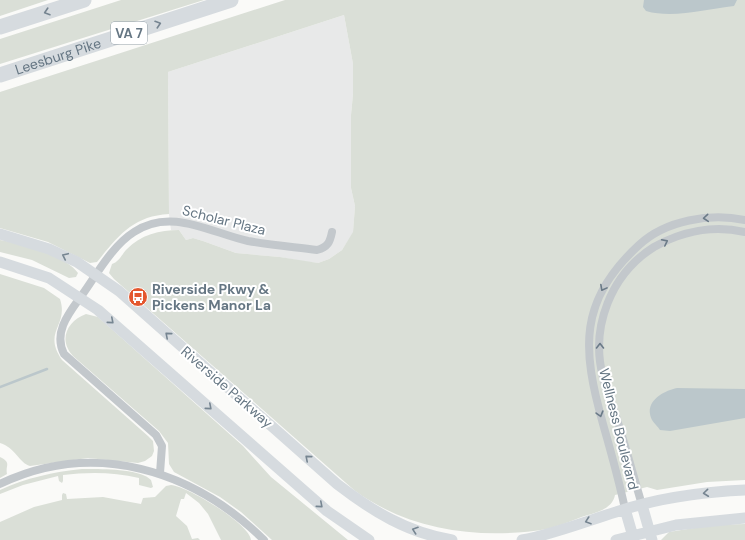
<svg xmlns="http://www.w3.org/2000/svg" width="745" height="540" font-family="'DM Sans',sans-serif">
	<rect width="100%" height="100%" fill="#fafaf8"/>
	<path fill="#e8e9e9" d="M 344,15 L 353,64 L 353,94 L 351,115 L 351,188 L 355,206 L 353,233 L 342,250 L 329,259 L 318,263 L 307,262 L 280,257 L 236,253 L 203,241 L 193,238 L 186,240 L 179,230 L 171,230 L 169,214 L 168,72 Z"/>
	<path fill="#dadfd7" d="M 0,0 L 48,0 L 0,16 Z
		M 121,0 L 204,0 L 0,64 L 0,39 Z
		M 285,0 L 745,0 L 745,480 L 707,482 L 657,490 L 647,487 L 615,495 C 612,511 592,513 579,518 C 569,522 558,526 547,529 C 481,540 409,531 354,490 L 114,279 L 109,273 L 112,264 C 119,262 122,254 127,249 C 140,235 160,230 179,230 L 186,240 L 193,238 L 203,241 L 236,253 L 280,257 L 318,263 L 329,259 L 342,250 L 353,232 L 355,206 L 351,188 L 351,115 L 353,94 L 353,64 L 344,15 L 168,72 L 169,214 C 133,216 118,236 97,262 L 90,263 L 48,242 L 0,228 L 0,92 Z
		M 0,240 C 22,244 65,255 78,273 L 76,277 L 69,278 L 32,260 L 0,252 Z
		M 0,274 L 44,288 L 60,299 C 69,326 42,331 62,360 L 148,436 L 153,441 L 154,451 L 152,456 L 145,461 L 138,463 L 88,458 L 30,466 C 19,463 16,448 0,443 Z
		M 86,314 L 98,317 L 243,446 L 271,477 L 348,540 L 272,540 L 241,512 L 220,497 L 174,472 L 169,464 L 168,443 L 159,431 L 73,356 C 58,340 67,321 86,314 Z
		M 0,457 C 12,463 5,465 7,474 L 0,478 Z
		M 82,469 C 98,469 140,468 151,480 L 153,487 L 151,488 L 139,485 L 139,478 C 114,472 88,472 63,475 L 63,481 L 62,483 L 59,481 L 58,476 L 23,485 L 0,494 L 0,490 C 26,478 53,472 82,469 Z
		M 171,485 C 187,486 250,524 251,540 L 221,540 L 208,514 L 199,503 L 186,493 L 184,499 L 181,499 L 176,516 L 187,526 L 192,539 L 198,538 L 200,540 L 0,540 L 0,522 L 34,507 L 62,500 L 62,495 L 63,493 L 66,494 L 67,499 L 103,497 L 141,504 L 143,498 L 155,497 L 166,486 Z
		M 745,524 L 745,540 L 661,540 L 669,532 L 713,525 Z"/>
	<path fill="#bbc7cb" d="M 644,0 L 737,0 L 734,6 C 706,9 673,19 646,11 L 643,7 Z
		M 677,388 L 745,389 L 745,418 L 670,431 L 660,430 C 658,427 654,423 652,420 C 643,402 663,391 677,388 Z"/>
	<g fill="none" stroke-linecap="round" stroke-linejoin="round">
		<path stroke="#bbc7cb" stroke-width="2.5" d="M 0,387 L 47,369"/>
		<path stroke="#c3c8cc" stroke-width="8" d="M 160,473 L 162,446 L 156,435 L 64,354 C 53,332 69,313 82,295 C 97,274 112,246 134,232 C 171,207 211,233 248,241 C 271,245 294,247 317,250 C 328,247 330,242 332,232
			M 0,484 C 94,439 193,470 264,540
			M 642,505 C 634,478 627,452 619,426 C 614,409 607,393 603,377 C 590,327 611,274 654,247 C 682,231 714,225 745,232
			M 625,509 C 619,480 611,452 603,424 C 582,349 578,301 639,245 C 666,220 710,213 745,220"/>
		<path stroke="#d6dbdf" stroke-width="11" d="M 0,234 L 49,249 L 77,262 L 119,291 L 337,484 C 372,511 408,533 452,540
			M 0,262 L 49,278 L 98,310 L 327,511 L 369,540
			M 642,505 L 652,540
			M 625,509 L 634,540
			M 522,540 C 554,534 584,522 616,512 C 657,498 702,492 745,490
			M 616,540 L 676,525 L 745,518"/>
		<g stroke="#d6dbdf" stroke-width="15">
			<path d="M 0,27 L 84,0"/>
			<path id="s1" d="M 0,75 L 231,0"/>
		</g>
	</g>
	<defs><path id="oneway-chevron" d="M-2-3.5L2.5 0L-2 3.5" fill="none" stroke-width="1.6" stroke-linecap="round" stroke-linejoin="round"/></defs>
	<g stroke="#768591">
		<use href="#oneway-chevron" transform="translate(47 12) rotate(162)"/>
		<use href="#oneway-chevron" transform="translate(158 24) rotate(-18)"/>
		<use href="#oneway-chevron" transform="translate(65 256) rotate(-155)"/>
		<use href="#oneway-chevron" transform="translate(111 321) rotate(41)"/>
		<use href="#oneway-chevron" transform="translate(168 335) rotate(-139)"/>
		<use href="#oneway-chevron" transform="translate(209 407) rotate(41)"/>
		<use href="#oneway-chevron" transform="translate(308 458) rotate(-139)"/>
		<use href="#oneway-chevron" transform="translate(706 493) rotate(174)"/>
		<use href="#oneway-chevron" transform="translate(320 505) rotate(41)"/>
		<use href="#oneway-chevron" transform="translate(588 521) rotate(161)"/>
		<use href="#oneway-chevron" transform="translate(415 530) rotate(-161)"/>
	</g>
	<g stroke="#6a7a87">
		<use href="#oneway-chevron" transform="translate(706 218) rotate(175)"/>
		<use href="#oneway-chevron" transform="translate(665 242) rotate(-27)"/>
		<use href="#oneway-chevron" transform="translate(603 288) rotate(118)"/>
		<use href="#oneway-chevron" transform="translate(600 346) rotate(-90)"/>
		<use href="#oneway-chevron" transform="translate(600 414) rotate(74)"/>
	</g>
	<defs>
		<g id="bus-disc" transform="scale(1)"><circle r="9.5" fill="#e4572e" stroke="#fff"/><path d="M-5-6H5V4H4V6H2V4H-2V6H-4V4H-5ZM-3.5-4V0h7V-4ZM-3.5 1.2v1.5H-2V1.2ZM2 1.2v1.5H3.5V1.2Z" fill="#fff"/></g>
	</defs>
	<g fill-rule="evenodd">
		<use href="#bus-disc" x="138" y="297"/>
	</g>
	<g text-anchor="middle" dominant-baseline="central" stroke-width="4" stroke-linejoin="round" paint-order="stroke">
		<rect fill="#fff" stroke="#939fa8" stroke-width="1" x="111" y="22" width="36" height="22" rx="3"/>
		<g font-size="13" font-weight="bold" fill="#657683">
			<text x="129" y="33">VA 7</text>
		</g>
		<g font-size="14" fill="#657683" stroke="#fff">
			<text stroke="none"><textPath href="#s1" startOffset="61">Leesburg Pike</textPath></text>
			<text transform="translate(224 220) rotate(14)">Scholar Plaza</text>
			<text transform="translate(227 387) rotate(41)">Riverside Parkway</text>
			<text transform="translate(619 429) rotate(76)">Wellness Boulevard</text>
		</g>
		<g font-size="14" font-weight="bold" fill="#657683" stroke="#fff" text-anchor="start">
			<text x="152" y="289">Riverside Pkwy &amp;<tspan x="152" dy="16">Pickens Manor La</tspan></text>
		</g>
	</g>
</svg>
